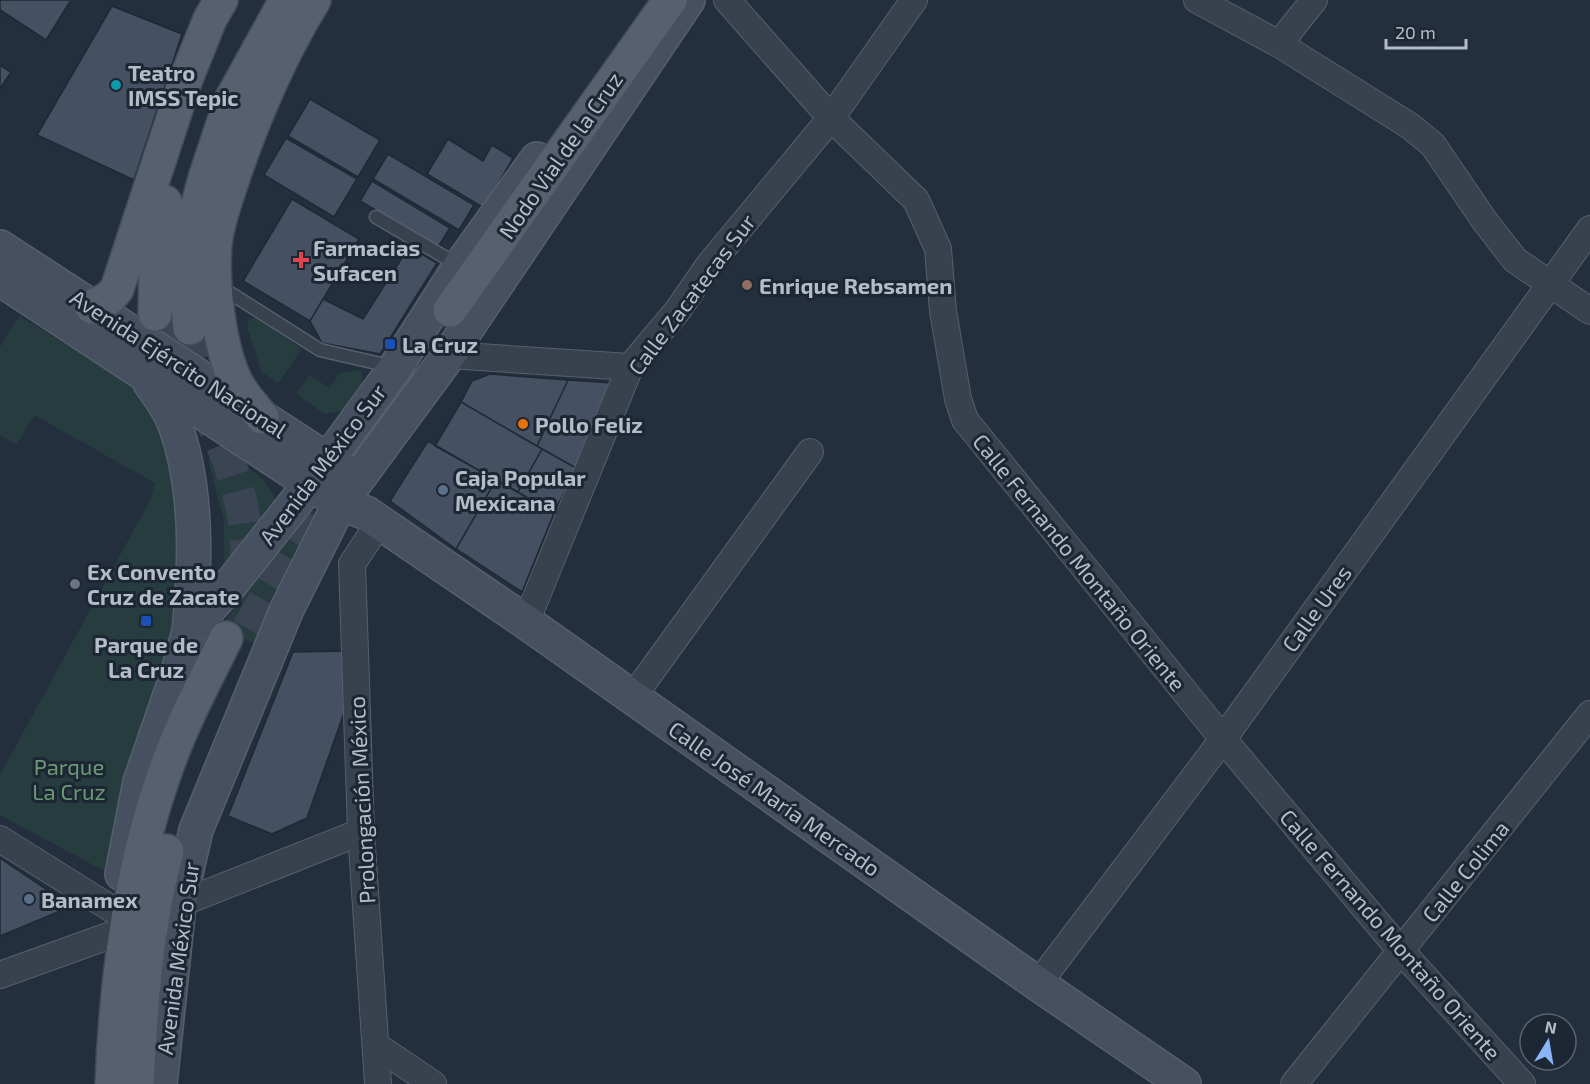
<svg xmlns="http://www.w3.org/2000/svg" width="1590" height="1084" font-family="'Exo 2',sans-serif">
	<rect width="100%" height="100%" fill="#242f3e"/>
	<path fill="#263c3f" d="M 19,316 L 174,409 L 202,515 L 172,675 L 108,873 L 0,815 L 0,775 L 149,502 L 155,483 L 34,415 L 16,445 L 0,435 L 0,347 Z
		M 250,318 L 259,319 L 302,349 L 278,383 L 261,371 L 247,327 Z
		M 361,370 L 363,386 L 346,410 L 325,414 L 296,394 L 310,375 L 329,388 L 340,373 Z
		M 218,453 C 248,471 263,469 277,503 L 228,568 L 224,560 L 224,521 L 208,460 L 211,454 Z
		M 311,510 L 317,512 L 261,649 C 240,634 237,637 212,641 L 253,580 Z"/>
	<path fill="#455162" stroke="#1f2835" stroke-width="1.5" d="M 0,0 L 71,0 L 46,40 L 0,10 Z
		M 112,6 L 182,34 L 134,180 L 37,135 Z
		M 0,65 L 11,72 L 0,89 Z
		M 310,99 L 380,140 L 358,177 L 288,136 Z
		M 286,138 L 357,179 L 334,217 L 264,175 Z
		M 448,139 L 483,161 L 492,145 L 513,158 L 484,208 L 427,174 Z
		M 388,154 L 474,205 L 459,230 L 373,179 Z
		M 372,181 L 450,228 L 438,247 L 360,201 Z
		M 292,199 L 359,239 L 310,321 L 243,281 Z
		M 409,247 L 437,263 L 380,354 L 322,343 L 310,321 L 323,299 L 363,319 Z
		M 490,374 L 568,380 L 537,446 L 461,402 L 472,381 Z
		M 568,380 L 612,383 L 576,468 L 537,446 Z
		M 461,402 L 542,449 L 518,492 L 435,446 Z
		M 428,441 L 496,480 L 456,549 L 390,501 Z
		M 542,449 L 576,468 L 554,513 L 518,492 Z
		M 496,480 L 554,513 L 522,592 L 456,549 Z
		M 346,651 L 345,710 L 307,818 L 272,834 L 228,816 L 293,652 Z
		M 0,858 L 56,896 L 60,901 L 58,912 L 0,936 Z"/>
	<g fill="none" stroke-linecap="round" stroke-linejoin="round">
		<path stroke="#3a4453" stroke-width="33" stroke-dasharray="33 16" stroke-linecap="butt" d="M 155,314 C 199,396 258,485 245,582
			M 190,328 L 223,397
			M 248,629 L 303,533 L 401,383"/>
		<g stroke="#565f6c" stroke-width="15">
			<path id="lane" d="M 376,217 L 460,266
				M 219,286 L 320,350 L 394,367"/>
		</g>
		<g stroke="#565f6c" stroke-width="28">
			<path id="street" d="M 727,0 L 831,118 L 916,200 L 938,249 L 943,311 L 958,399 L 965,420 L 1223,739 L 1401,951 L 1522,1084
				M 1197,0 L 1279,44 L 1410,126 L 1433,145 L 1484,220 L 1515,260 L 1590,311
				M 1279,44 L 1314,0
				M 449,355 L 630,367
				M 526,622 L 630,367 L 678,310 L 709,265 L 831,118 L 914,0
				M 632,698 L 810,452
				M 0,839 L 115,911
				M 179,904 L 361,832
				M 0,975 L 111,935
				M 1038,984 L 1223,739 L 1590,229
				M 377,1046 L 433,1084
				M 378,1084 L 361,832 L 352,564 L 379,523
				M 1294,1084 L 1590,714"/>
		</g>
		<g stroke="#565f6c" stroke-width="36">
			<path id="secondary" d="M 0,247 L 343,470
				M 0,279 L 340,503 L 366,513 L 526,622 L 1038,984 L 1184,1084
				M 150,383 C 159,395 168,408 174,422 C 198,486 196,563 189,631
				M 122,874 L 140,782 L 177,675 L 189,631 L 230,585 L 311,483 L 395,368 L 460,266 L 537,159
				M 160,1084 L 179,904 L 196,830 L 287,609 L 340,503 L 449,355 L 688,0"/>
		</g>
		<g stroke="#414a57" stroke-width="36">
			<path id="primary" d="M 92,307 L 109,298 L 117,289 L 186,79 L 210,19 L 221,0
				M 450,310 L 670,0
				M 155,314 L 156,259 L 165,202
				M 190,328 L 185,273 L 190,233 L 205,178 L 231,100 L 286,0
				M 262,417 C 253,406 241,393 235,380 C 219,345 212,284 215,245 C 217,222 227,197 234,175 C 255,114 280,55 314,0
				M 112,1084 C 116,980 129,874 164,775 C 180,727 204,683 226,638
				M 137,1084 C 141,1006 146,927 167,851"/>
		</g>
		<use href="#lane" stroke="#38414e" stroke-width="12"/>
		<use href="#street" stroke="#38414e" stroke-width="26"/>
		<use href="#secondary" stroke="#465061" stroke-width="33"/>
		<use href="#primary" stroke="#56606e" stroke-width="33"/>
	</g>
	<circle fill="#0f9aa8" stroke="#1d2633" stroke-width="2" cx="116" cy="85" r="6"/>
	<path fill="#e0444e" stroke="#1d2633" stroke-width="2" d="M298 251h6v6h6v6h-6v6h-6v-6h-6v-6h6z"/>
	<circle fill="#8d6e63" stroke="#1d2633" stroke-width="2" cx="747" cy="285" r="6"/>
	<g fill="#1a4fb4" stroke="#1d2633" stroke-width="2">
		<rect x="384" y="338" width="12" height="12" rx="3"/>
		<rect x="140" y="615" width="12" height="12" rx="3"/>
	</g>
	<circle fill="#e8710a" stroke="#1d2633" stroke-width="2" cx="523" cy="424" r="6"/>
	<g fill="#5c6f8a" stroke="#1d2633" stroke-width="2">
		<circle cx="443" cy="490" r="6"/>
		<circle cx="29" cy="899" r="6"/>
	</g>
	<circle fill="#6b7280" stroke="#1d2633" stroke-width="2" cx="75" cy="584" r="6"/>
	<g text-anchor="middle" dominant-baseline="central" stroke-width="6" stroke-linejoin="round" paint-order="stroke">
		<g font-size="22" font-weight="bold" fill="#b4bcc9" stroke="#1d2633" text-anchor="start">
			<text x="128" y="72">Teatro<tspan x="128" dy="25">IMSS Tepic</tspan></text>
			<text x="313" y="247">Farmacias<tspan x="313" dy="25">Sufacen</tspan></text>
			<text x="759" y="285">Enrique Rebsamen</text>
			<text x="402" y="344">La Cruz</text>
			<text x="535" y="424">Pollo Feliz</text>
			<text x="455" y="477">Caja Popular<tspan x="455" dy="25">Mexicana</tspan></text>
			<text x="87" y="571">Ex Convento<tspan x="87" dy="25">Cruz de Zacate</tspan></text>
			<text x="146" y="644" text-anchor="middle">Parque de<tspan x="146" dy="25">La Cruz</tspan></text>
			<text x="41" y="899">Banamex</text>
		</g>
		<g font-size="22" fill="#b4bcc9" stroke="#1d2633">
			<text transform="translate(560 155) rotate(-55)">Nodo Vial de la Cruz</text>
			<text transform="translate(691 294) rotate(-53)">Calle Zacatecas Sur</text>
			<text transform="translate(179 363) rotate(33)">Avenida Ejército Nacional</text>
			<text transform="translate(322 464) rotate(-53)">Avenida México Sur</text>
			<text transform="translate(1080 562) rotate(51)">Calle Fernando Montaño Oriente</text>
			<text transform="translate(1316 608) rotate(-54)">Calle Ures</text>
			<text transform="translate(775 798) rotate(35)">Calle José María Mercado</text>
			<text transform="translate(361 800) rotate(-93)">Prolongación México</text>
			<text transform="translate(1465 871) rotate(-51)">Calle Colima</text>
			<text transform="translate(1391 934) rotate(49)">Calle Fernando Montaño Oriente</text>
			<text transform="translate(177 958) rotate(-82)">Avenida México Sur</text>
		</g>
		<g font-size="22" fill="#6b9a76" stroke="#1d2633">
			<text x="69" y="766">Parque<tspan x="69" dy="25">La Cruz</tspan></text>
		</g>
	</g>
	<g transform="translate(1548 1042) rotate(11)"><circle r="28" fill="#1d2633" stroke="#59626f" stroke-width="1.5"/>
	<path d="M0-4.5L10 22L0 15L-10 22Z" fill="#8ab4f8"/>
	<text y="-9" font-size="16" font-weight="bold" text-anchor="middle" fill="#b4bcc9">N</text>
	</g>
	<path d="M1386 39v9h80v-9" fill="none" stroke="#b4bcc9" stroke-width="3"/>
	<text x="1395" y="39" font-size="18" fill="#b4bcc9" stroke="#1d2633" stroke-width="4.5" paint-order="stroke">20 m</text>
</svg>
